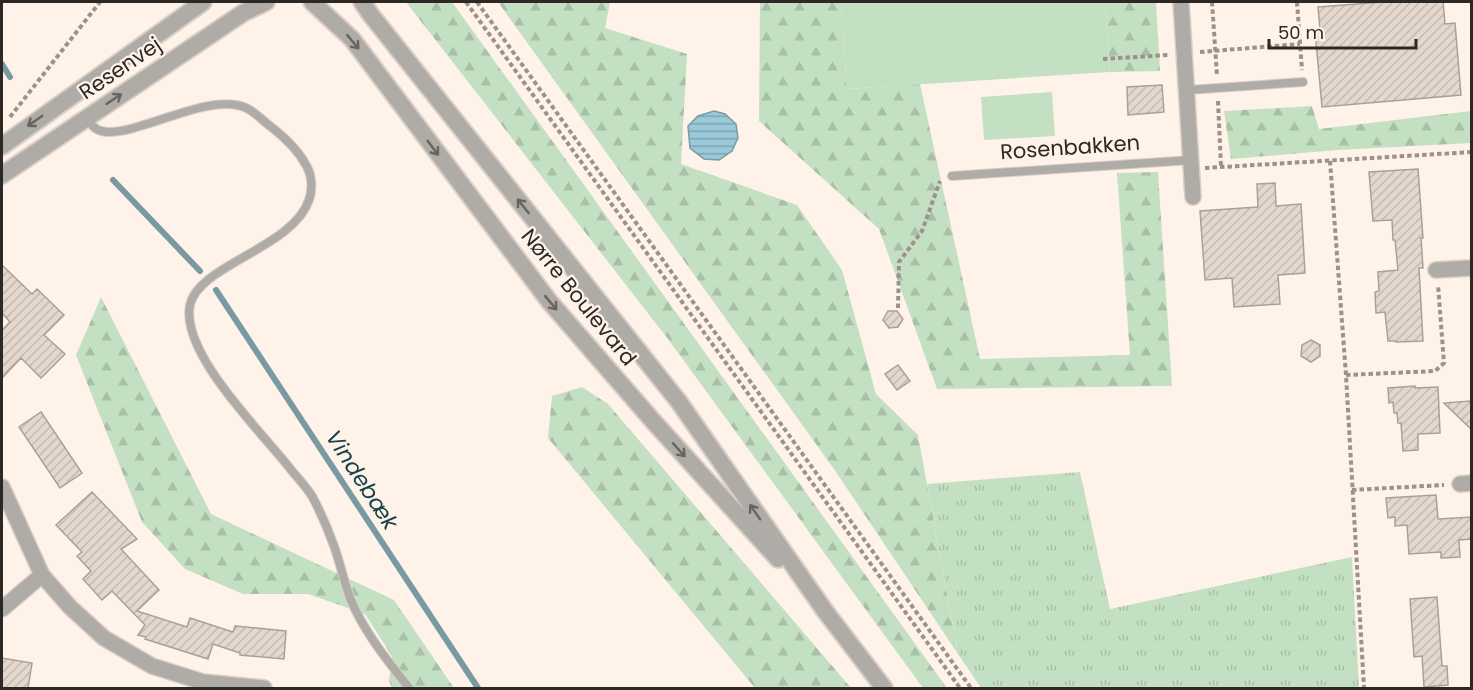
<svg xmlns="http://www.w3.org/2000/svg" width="1473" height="690" font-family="Poppins,sans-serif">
	<defs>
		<pattern id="grass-tufts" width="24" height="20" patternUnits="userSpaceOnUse" patternTransform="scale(1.5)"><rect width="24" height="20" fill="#c4e0c3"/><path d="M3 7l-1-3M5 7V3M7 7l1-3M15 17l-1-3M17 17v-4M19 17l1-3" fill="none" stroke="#a9c0a7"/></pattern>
		<pattern id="forest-firs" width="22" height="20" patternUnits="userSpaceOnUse" patternTransform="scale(1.5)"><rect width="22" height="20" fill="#c4e0c3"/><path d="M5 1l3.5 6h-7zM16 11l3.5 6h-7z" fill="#a9c0a7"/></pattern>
		<pattern id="water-rules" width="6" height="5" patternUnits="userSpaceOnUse" patternTransform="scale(1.5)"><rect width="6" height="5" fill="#9acad9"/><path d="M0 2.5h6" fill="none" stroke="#7ea4b0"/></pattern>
		<pattern id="building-hatch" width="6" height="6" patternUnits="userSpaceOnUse" patternTransform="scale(1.5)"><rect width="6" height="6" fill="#e4d8ce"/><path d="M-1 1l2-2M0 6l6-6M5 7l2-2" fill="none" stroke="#c4b9b1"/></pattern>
	</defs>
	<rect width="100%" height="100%" fill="#fff3e9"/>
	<path fill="url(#grass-tufts)" d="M 1080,472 L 1110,609 L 1352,557 L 1359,688 L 981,688 L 958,654 L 927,484 Z"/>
	<path fill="url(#forest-firs)" d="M 406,2 L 452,2 L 947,688 L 923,688 L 668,339 Z
		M 498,2 L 610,2 L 605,28 L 687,54 L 681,164 L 797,205 L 842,270 L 876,394 L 918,435 L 958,654 L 836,472 Z
		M 760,2 L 841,2 L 847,89 L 920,84 L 980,359 L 1130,355 L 1117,173 L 1158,172 L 1172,386 L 937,389 L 879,229 L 759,121 Z
		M 1105,2 L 1156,2 L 1160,71 L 1110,72 Z
		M 1312,106 L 1319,129 L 1471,111 L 1471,143 L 1338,150 L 1231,159 L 1224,111 Z
		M 101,297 L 211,514 L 394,600 L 454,688 L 392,688 L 389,681 L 392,656 L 365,614 L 308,594 L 243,594 L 185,569 L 142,522 L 76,355 Z
		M 582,387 L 608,404 L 851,688 L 755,688 L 548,438 L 552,396 Z"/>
	<path fill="#c4e0c3" d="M 841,2 L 1105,2 L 1110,72 L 847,89 Z
		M 1052,92 L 1055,136 L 984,140 L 981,97 Z"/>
	<path fill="url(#water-rules)" stroke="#7999a3" stroke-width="1.5" d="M 714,111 L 725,114 L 736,124 L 738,138 L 732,151 L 719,160 L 704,159 L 690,148 L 688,126 L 698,116 Z"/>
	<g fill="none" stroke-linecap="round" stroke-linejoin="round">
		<path stroke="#7999a3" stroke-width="6" d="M 2,64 L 10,77
			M 113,180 L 200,271
			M 216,290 L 478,688"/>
	</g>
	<path fill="url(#building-hatch)" stroke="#aba097" stroke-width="1.5" d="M 1384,2 L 1443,2 L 1445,24 L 1455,23 L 1461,95 L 1322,107 L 1315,31 L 1320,30 L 1318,7 Z
		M 1162,85 L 1164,112 L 1128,115 L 1127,87 Z
		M 1418,169 L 1423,238 L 1421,238 L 1423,268 L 1419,268 L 1423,341 L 1396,342 L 1396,341 L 1388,341 L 1385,312 L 1376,313 L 1375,292 L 1379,291 L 1378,272 L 1398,270 L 1395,240 L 1393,240 L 1392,220 L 1373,221 L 1369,172 Z
		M 1275,183 L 1276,206 L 1301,204 L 1305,273 L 1278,275 L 1280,304 L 1234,307 L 1232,278 L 1205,280 L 1200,211 L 1258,207 L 1257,184 Z
		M 2,265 L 32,294 L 37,289 L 64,315 L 44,335 L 65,354 L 41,378 L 21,358 L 2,378 L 2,330 L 10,322 L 2,313 Z
		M 888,311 L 897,311 L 903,319 L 898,327 L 889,328 L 883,320 Z
		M 1311,340 L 1320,345 L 1320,356 L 1311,362 L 1301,356 L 1302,345 Z
		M 898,365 L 910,381 L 897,390 L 885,374 Z
		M 1415,386 L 1415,388 L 1438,387 L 1440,433 L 1418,434 L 1418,450 L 1403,451 L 1401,423 L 1398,423 L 1397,413 L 1394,413 L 1393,402 L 1389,403 L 1388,388 Z
		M 1471,401 L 1472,402 L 1472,430 L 1444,403 Z
		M 41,412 L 82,473 L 60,488 L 19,427 Z
		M 92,492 L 137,539 L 121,549 L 159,590 L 137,611 L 187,627 L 190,618 L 233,632 L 235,626 L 286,631 L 284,659 L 240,655 L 240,653 L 213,644 L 208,659 L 145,639 L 146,637 L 138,635 L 145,625 L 112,591 L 102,600 L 83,579 L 91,571 L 77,556 L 82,552 L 56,525 Z
		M 1436,495 L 1438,519 L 1472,517 L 1472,539 L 1459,540 L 1460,557 L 1441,558 L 1441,552 L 1409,554 L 1407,525 L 1395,526 L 1395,517 L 1388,518 L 1386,498 Z
		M 1437,597 L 1442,666 L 1447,666 L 1448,685 L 1424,687 L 1422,656 L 1414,657 L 1410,599 Z
		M 2,658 L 32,663 L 28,688 L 2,688 Z"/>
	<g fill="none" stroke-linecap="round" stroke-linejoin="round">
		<g stroke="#d9cec6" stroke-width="10">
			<path id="service" d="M 1188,90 L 1303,82
				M 87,117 C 89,121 92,126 95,128 C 120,147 203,91 244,107 C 253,110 262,120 270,126 C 283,136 298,150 306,165 C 312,175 313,189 309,200 C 293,248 198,265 190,305 C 180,354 264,434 292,471 C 299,479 306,487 312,496 C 320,511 328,529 334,546 C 340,563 344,581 350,598 C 364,632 387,660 409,688
				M 952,176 L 1192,160"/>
		</g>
		<g stroke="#d9cec6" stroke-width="18">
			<path id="minor" d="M 1181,2 L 1193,197
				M 1436,270 L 1472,268
				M 1460,484 L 1472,483
				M 2,487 L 42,575 L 70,607 L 104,638 L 152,666 L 203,682 L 264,688
				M 2,609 L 42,575"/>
		</g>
		<g stroke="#d9cec6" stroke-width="20">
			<path id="tertiary" d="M 312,2 L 352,39 L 549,301 L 653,421 L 778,559
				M 362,2 L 371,15 L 679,402 L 825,611 L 884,688
				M 2,146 L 203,2
				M 2,175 L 243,13 L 266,2"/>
		</g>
		<path stroke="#9b928c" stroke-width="4" stroke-dasharray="4.5 3" stroke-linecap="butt" d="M 466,2 L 960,688
			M 477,2 L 971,688
			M 1212,2 L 1217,76
			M 1297,2 L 1302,70
			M 1200,52 L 1300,44
			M 1103,59 L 1169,55
			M 1218,101 L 1221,167
			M 10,117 L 100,2
			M 1330,161 L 1346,375 L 1364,688
			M 1205,168 L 1472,152
			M 898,308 L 899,262 L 922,231 L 940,181
			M 1346,375 L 1435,371 L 1444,363 L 1438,285
			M 1352,490 L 1444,485"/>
		<use href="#service" stroke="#afaba6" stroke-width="8"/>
		<use href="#minor" stroke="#afaba6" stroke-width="15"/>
		<use href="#tertiary" stroke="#afaba6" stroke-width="16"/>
	</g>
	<defs><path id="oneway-shaft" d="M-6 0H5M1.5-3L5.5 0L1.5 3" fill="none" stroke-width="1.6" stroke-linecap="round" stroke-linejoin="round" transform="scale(1.5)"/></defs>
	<g stroke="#67635f">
		<use href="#oneway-shaft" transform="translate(353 42) rotate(50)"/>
		<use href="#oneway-shaft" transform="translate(114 99) rotate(-34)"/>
		<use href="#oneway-shaft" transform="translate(35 121) rotate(145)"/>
		<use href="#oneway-shaft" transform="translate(433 148) rotate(53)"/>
		<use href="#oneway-shaft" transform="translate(523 206) rotate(-129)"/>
		<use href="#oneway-shaft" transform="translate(551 303) rotate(50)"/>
		<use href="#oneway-shaft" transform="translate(679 450) rotate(48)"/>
		<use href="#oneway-shaft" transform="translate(755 512) rotate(-125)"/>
	</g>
	<g text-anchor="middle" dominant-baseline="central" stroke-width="4.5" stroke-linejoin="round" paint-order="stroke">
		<g font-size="21" fill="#2c2825" stroke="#fff3e9">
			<text transform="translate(120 68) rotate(-34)">Resenvej</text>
			<text transform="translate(1070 147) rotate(-4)">Rosenbakken</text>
			<text transform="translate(579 297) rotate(51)">Nørre Boulevard</text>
		</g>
		<g font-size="22" font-style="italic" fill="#16414d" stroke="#fff3e9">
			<text transform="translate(362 480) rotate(57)">Vindebæk</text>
		</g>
	</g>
	<rect width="1473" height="690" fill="none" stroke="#2c2825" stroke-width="6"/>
	<path d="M1269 39v9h147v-9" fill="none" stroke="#2c2825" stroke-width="3"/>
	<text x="1278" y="39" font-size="18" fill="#2c2825" stroke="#fff3e9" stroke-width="4.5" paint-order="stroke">50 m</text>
</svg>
